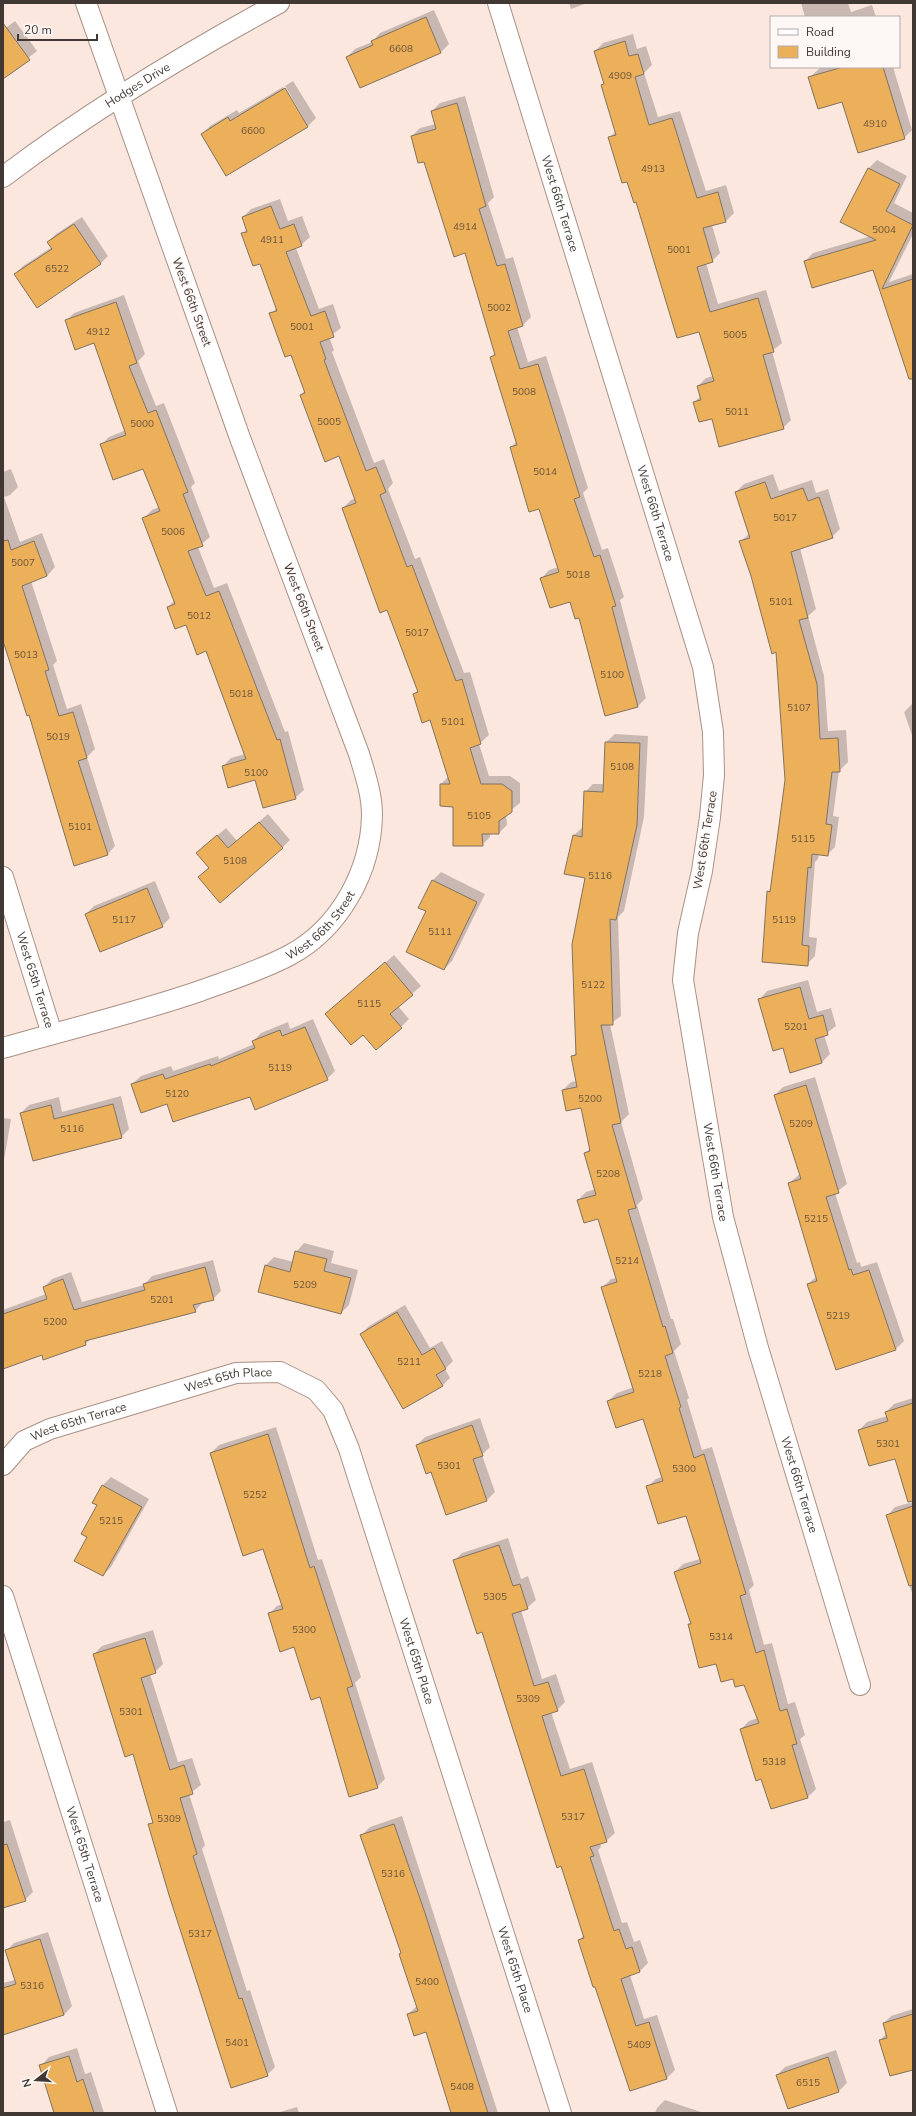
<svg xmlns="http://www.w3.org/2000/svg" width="916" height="2116" font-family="'Nunito Sans',sans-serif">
	<rect width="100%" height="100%" fill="#fce7de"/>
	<path fill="#0003" d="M 569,3 L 587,3 L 571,9 Z
		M 801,3 L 848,3 L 851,12 L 872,5 L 876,17 L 805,17 Z
		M 434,10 L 449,44 L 441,52 L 347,57 L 355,49 L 372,42 L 380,33 Z
		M 15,21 L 37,51 L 3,78 L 3,30 Z
		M 633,34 L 637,49 L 646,46 L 652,65 L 644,73 L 658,117 L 680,111 L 706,191 L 726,185 L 734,213 L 726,221 L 712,225 L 720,253 L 712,261 L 706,263 L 718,304 L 766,290 L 782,343 L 772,351 L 791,420 L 783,428 L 712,417 L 694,402 L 701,396 L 698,386 L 706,378 L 713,376 L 700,331 L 637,201 L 609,138 L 616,131 L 602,85 L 605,82 L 595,51 L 603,43 Z
		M 821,67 L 893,67 L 912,130 L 904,138 L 809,78 Z
		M 293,81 L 316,118 L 308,126 L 285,86 Z
		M 283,87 L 308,126 L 202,134 L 210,126 L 237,110 L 239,113 Z
		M 465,96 L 494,197 L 488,203 L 506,259 L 513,257 L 531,317 L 523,325 L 517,327 L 528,362 L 546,356 L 588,488 L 583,493 L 602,550 L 608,548 L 624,597 L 620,600 L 646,698 L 638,706 L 605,715 L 580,617 L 570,600 L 541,579 L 549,570 L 559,567 L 540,508 L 511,447 L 517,441 L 492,357 L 495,353 L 465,252 L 412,136 L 420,128 L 436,124 L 432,111 L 440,103 Z
		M 877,160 L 907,176 L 894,203 L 913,213 L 913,234 L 889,282 L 913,274 L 913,364 L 873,269 L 805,261 L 813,253 L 871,236 L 842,221 L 869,168 Z
		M 280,199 L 288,221 L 302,216 L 310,237 L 301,245 L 296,248 L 319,309 L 333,304 L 341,328 L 329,337 L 334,350 L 332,352 L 374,463 L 384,459 L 393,483 L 388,489 L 415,559 L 420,557 L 464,673 L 470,672 L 489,735 L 479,744 L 489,776 L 510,776 L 520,783 L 520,803 L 506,814 L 507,825 L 499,833 L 490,833 L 490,837 L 482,845 L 441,784 L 449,776 L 431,719 L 414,694 L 418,690 L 388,609 L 343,508 L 351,500 L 356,498 L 340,455 L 301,395 L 305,390 L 292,354 L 271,314 L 277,307 L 260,263 L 242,234 L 247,229 L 243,217 L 251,209 Z
		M 82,217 L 108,256 L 100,264 L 15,274 L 23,266 L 52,247 L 48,242 L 56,234 Z
		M 124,295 L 145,354 L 138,361 L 156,406 L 164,403 L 195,483 L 191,487 L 210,537 L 198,547 L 214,588 L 227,583 L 285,732 L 288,731 L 304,790 L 295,798 L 256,779 L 223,766 L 231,758 L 245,754 L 206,650 L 186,624 L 168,607 L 175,600 L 144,518 L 152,510 L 159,507 L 143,467 L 101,445 L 109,437 L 126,430 L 95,342 L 66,321 L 74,313 Z
		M 11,469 L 18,487 L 10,495 L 4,497 L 20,542 L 42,533 L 55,567 L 47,576 L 31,581 L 57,661 L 53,665 L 67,709 L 81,704 L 95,749 L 87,757 L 115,846 L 107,855 L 29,714 L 3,637 L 3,472 Z
		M 773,474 L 779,491 L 812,480 L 816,493 L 828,489 L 840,529 L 832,537 L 800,548 L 816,609 L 808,616 L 824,676 L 828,731 L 846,730 L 848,762 L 839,771 L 833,816 L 839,817 L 835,847 L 827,855 L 819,854 L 818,859 L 815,862 L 809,937 L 817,938 L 815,956 L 807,964 L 768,892 L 771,889 L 786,780 L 777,651 L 740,542 L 750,533 L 736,492 L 744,484 Z
		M 913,703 L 913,738 L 904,712 Z
		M 615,734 L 648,736 L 644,817 L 624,911 L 618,917 L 621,1016 L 610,1024 L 629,1114 L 621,1122 L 643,1199 L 637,1205 L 671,1319 L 673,1319 L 681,1344 L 674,1351 L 689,1398 L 687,1400 L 702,1450 L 712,1447 L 754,1585 L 749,1590 L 764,1645 L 772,1643 L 788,1704 L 795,1702 L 805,1735 L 800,1739 L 816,1789 L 808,1797 L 772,1808 L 762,1778 L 741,1729 L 749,1721 L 758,1718 L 744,1684 L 733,1678 L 716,1663 L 689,1625 L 691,1622 L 675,1572 L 683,1564 L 700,1559 L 686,1514 L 647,1487 L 656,1479 L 662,1477 L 644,1418 L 608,1401 L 617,1393 L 634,1387 L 603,1287 L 611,1279 L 617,1278 L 599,1218 L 578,1200 L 586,1192 L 596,1189 L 585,1153 L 591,1148 L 582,1106 L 563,1090 L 571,1082 L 577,1081 L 572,1057 L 577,1052 L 586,878 L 566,873 L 574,835 L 583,827 L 585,792 L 593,784 L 604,784 L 606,742 Z
		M 268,814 L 290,840 L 282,848 L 199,877 L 209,867 L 205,846 L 226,828 L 237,841 Z
		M 441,872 L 485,894 L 452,961 L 444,969 L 427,911 L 419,907 L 433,880 Z
		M 155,881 L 170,918 L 162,926 L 86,914 L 94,906 Z
		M 394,955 L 421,986 L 398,1006 L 409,1019 L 401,1027 L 363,1033 L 335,1006 Z
		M 808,980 L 817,1012 L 831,1008 L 836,1026 L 824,1035 L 830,1054 L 822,1062 L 783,1046 L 759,1000 L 767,991 Z
		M 313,1019 L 335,1071 L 327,1079 L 250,1096 L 168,1103 L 132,1084 L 141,1076 L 171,1066 L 173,1071 L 218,1056 L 219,1059 L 254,1044 L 253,1041 L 261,1033 L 288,1022 L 290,1029 Z
		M 815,1077 L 847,1184 L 835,1193 L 857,1263 L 860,1262 L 861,1267 L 877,1262 L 904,1341 L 896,1349 L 837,1369 L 808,1284 L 817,1276 L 789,1183 L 800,1174 L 775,1095 L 783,1087 Z
		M 121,1096 L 129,1129 L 121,1137 L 21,1113 L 29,1105 L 59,1097 L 62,1112 Z
		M 3,1118 L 11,1119 L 3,1166 Z
		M 304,1243 L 334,1251 L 331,1263 L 358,1270 L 349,1305 L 341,1313 L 266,1265 L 274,1257 L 294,1262 L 296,1252 Z
		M 213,1260 L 221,1291 L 213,1299 L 203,1302 L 195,1311 L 91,1339 L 85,1344 L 42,1354 L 3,1368 L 3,1310 L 46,1294 L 44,1287 L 52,1279 L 71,1272 L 82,1302 L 144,1285 L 152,1276 Z
		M 405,1305 L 430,1348 L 442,1341 L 453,1361 L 445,1369 L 450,1378 L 442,1386 L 361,1334 L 369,1326 Z
		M 913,1398 L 913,1464 L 895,1457 L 859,1430 L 867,1422 L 887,1416 L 886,1412 L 894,1404 Z
		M 480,1418 L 490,1447 L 482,1455 L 495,1492 L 487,1500 L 447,1514 L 432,1471 L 417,1445 L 425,1437 Z
		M 276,1427 L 318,1560 L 322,1559 L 361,1677 L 355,1683 L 385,1779 L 377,1787 L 320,1696 L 294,1646 L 269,1614 L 277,1606 L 282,1604 L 263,1548 L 211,1453 L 219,1445 Z
		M 111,1477 L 149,1499 L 111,1567 L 103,1575 L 88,1537 L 98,1505 L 94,1502 L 103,1485 Z
		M 913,1502 L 913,1596 L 887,1516 L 895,1507 Z
		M 508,1538 L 521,1579 L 528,1576 L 536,1600 L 527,1608 L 521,1610 L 542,1679 L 556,1674 L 565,1702 L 557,1710 L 551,1712 L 570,1769 L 592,1762 L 615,1833 L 606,1841 L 600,1843 L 601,1847 L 598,1850 L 622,1923 L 627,1922 L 634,1942 L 640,1940 L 648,1963 L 640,1971 L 630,1975 L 644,2019 L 657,2015 L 675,2070 L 667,2078 L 596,1985 L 579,1940 L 584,1935 L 562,1865 L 482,1631 L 454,1561 L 462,1553 Z
		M 153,1630 L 163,1664 L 155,1672 L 150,1674 L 178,1762 L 192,1758 L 201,1785 L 189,1794 L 205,1845 L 202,1849 L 247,1991 L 250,1990 L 275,2067 L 267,2075 L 150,1825 L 154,1820 L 134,1753 L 94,1654 L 102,1646 Z
		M 402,1816 L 498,2113 L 452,2113 L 427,2031 L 408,2014 L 417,2006 L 400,1954 L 402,1952 L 362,1835 L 370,1827 Z
		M 10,1820 L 33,1892 L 25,1900 L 3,1907 L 3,1822 Z
		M 48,1932 L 72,2006 L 64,2015 L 4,2034 L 3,1983 L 15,1980 L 6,1951 L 14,1943 Z
		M 913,2009 L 913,2069 L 880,2040 L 887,2033 L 884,2023 L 891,2016 Z
		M 77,2048 L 85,2074 L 91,2072 L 104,2113 L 55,2113 L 41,2066 L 49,2057 Z
		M 836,2050 L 847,2083 L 839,2091 L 777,2075 L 785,2067 Z
		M 665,2100 L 704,2113 L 655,2113 L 657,2108 Z
		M 297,2107 L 299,2113 L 277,2113 Z"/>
	<path fill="#ecaf5a" stroke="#817360" d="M 426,17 L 441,53 L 360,88 L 346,57 L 373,45 L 371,41 Z
		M 3,23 L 30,60 L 3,79 Z
		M 625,41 L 629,56 L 638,54 L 644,74 L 635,77 L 649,125 L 672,118 L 697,198 L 718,192 L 726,222 L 703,228 L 713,262 L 697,267 L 710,312 L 758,298 L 774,352 L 763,355 L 784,429 L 719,447 L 712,419 L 699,422 L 693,402 L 701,400 L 697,386 L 714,381 L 699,332 L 677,338 L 636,202 L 634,203 L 627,182 L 622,183 L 608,137 L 616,135 L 601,85 L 604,84 L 594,51 Z
		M 843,67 L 883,67 L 905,139 L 858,153 L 842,102 L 818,109 L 808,77 Z
		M 285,88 L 308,127 L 226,176 L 201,134 L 228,117 L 230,121 Z
		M 457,103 L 486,206 L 479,209 L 497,266 L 505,264 L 523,326 L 508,331 L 520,369 L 538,364 L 580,497 L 574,499 L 594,557 L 600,555 L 616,606 L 612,607 L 638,707 L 605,716 L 579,618 L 575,619 L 570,602 L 550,608 L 540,578 L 559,572 L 539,509 L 529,512 L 510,447 L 517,445 L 490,357 L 495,355 L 465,253 L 454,257 L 424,162 L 418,163 L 411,136 L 436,129 L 431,111 Z
		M 868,168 L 900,184 L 886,211 L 913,225 L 882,289 L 913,279 L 913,379 L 909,379 L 873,270 L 812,288 L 804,261 L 876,240 L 840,222 Z
		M 271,206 L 280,229 L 294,224 L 302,246 L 286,252 L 311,316 L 325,311 L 334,337 L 320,342 L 326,359 L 324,360 L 366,471 L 376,467 L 386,492 L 380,495 L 407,567 L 412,565 L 456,681 L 462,679 L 481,744 L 470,748 L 481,784 L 502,784 L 512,791 L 512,812 L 499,821 L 499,834 L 482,834 L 483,846 L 453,846 L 453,807 L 440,806 L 440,784 L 450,784 L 430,720 L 422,723 L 413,694 L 418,692 L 387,610 L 380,613 L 342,508 L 356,503 L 339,456 L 325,462 L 300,395 L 305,393 L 291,355 L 285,357 L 269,313 L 277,311 L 260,264 L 253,266 L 241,233 L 247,232 L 242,217 Z
		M 74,224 L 101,264 L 37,308 L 14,274 L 52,249 L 47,242 Z
		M 116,302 L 137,363 L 129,366 L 148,413 L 156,410 L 188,492 L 183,494 L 203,546 L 188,551 L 206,596 L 219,591 L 277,740 L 280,739 L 296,799 L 263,808 L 255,780 L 228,788 L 222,766 L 246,759 L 206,651 L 197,655 L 186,625 L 175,629 L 167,607 L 175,604 L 142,518 L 160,511 L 143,469 L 113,480 L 100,444 L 126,435 L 94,343 L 75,350 L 65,320 Z
		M 765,482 L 771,499 L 803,488 L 808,501 L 819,497 L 833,538 L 791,552 L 808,618 L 799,620 L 817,684 L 820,739 L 838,738 L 840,772 L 832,772 L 826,824 L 832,825 L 828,856 L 812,854 L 811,868 L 808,867 L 802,945 L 809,946 L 808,966 L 762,962 L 767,891 L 770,892 L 785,780 L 776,652 L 772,654 L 751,576 L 739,541 L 750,538 L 735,492 Z
		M 8,540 L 11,550 L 34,541 L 47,576 L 22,586 L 49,670 L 45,671 L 59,716 L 73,712 L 87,758 L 78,761 L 108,855 L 74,866 L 29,715 L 27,716 L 3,641 L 3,541 Z
		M 605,742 L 640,743 L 637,825 L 616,920 L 610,919 L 613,1025 L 601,1025 L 621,1123 L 612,1125 L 636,1208 L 628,1210 L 663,1327 L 665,1326 L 673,1353 L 665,1356 L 681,1407 L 679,1408 L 694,1458 L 704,1454 L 746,1594 L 740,1596 L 756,1653 L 764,1650 L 780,1711 L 787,1709 L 797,1744 L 792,1745 L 808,1798 L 771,1809 L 761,1779 L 756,1781 L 740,1729 L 759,1723 L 744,1685 L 735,1687 L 733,1679 L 721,1682 L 716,1664 L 699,1668 L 688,1624 L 691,1624 L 674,1572 L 701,1563 L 686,1516 L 658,1524 L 646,1486 L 663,1481 L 643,1419 L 616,1428 L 607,1401 L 634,1392 L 601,1287 L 617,1282 L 598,1219 L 584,1223 L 577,1200 L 596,1195 L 584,1153 L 590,1151 L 581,1108 L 566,1111 L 562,1090 L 577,1087 L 571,1056 L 576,1055 L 572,944 L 585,878 L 564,874 L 573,835 L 582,837 L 584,791 L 603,792 Z
		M 259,822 L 283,848 L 220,903 L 198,877 L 209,868 L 196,853 L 217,835 L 228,848 Z
		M 432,880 L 477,902 L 444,970 L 406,952 L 426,911 L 418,908 Z
		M 147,888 L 163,927 L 100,952 L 85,914 Z
		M 385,962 L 413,995 L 390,1014 L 402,1028 L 376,1050 L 363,1035 L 351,1045 L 325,1014 Z
		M 800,987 L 809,1019 L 823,1015 L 828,1035 L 815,1039 L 822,1063 L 790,1073 L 783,1048 L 773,1051 L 758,999 Z
		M 305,1027 L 328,1080 L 255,1110 L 250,1097 L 173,1122 L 167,1104 L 141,1113 L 131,1084 L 163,1074 L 165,1079 L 210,1064 L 211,1066 L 255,1048 L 252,1041 L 280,1030 L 282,1036 Z
		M 806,1085 L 839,1193 L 826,1197 L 849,1270 L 851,1269 L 853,1275 L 869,1270 L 896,1350 L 836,1370 L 807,1284 L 817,1281 L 788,1183 L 801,1179 L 774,1095 Z
		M 113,1104 L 122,1138 L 33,1161 L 20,1113 L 51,1105 L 54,1119 Z
		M 295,1251 L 327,1259 L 324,1271 L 351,1278 L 341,1314 L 258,1292 L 265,1265 L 290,1272 Z
		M 205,1267 L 214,1300 L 193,1305 L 196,1312 L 85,1341 L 86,1345 L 43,1360 L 42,1355 L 3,1369 L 3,1314 L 47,1299 L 43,1287 L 63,1279 L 74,1310 L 145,1290 L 143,1284 Z
		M 397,1312 L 422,1355 L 434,1348 L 446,1369 L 436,1375 L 443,1386 L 403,1409 L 360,1334 Z
		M 913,1403 L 913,1501 L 908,1502 L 895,1459 L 869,1466 L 858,1430 L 888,1421 L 885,1412 Z
		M 472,1425 L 483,1456 L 473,1459 L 487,1501 L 446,1515 L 431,1472 L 426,1474 L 416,1445 Z
		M 268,1434 L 310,1568 L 314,1566 L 353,1686 L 347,1688 L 378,1788 L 349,1797 L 320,1697 L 311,1700 L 294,1647 L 280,1652 L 268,1613 L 283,1609 L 263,1549 L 243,1556 L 210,1453 Z
		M 102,1485 L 142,1507 L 103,1576 L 74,1561 L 87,1537 L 81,1534 L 97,1505 L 92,1503 Z
		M 913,1506 L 913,1585 L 909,1586 L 886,1515 Z
		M 499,1545 L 513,1586 L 520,1584 L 528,1609 L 512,1614 L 534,1686 L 548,1682 L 558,1711 L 542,1716 L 561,1776 L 584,1769 L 607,1842 L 590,1847 L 594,1856 L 590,1857 L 614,1931 L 619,1929 L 626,1949 L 632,1947 L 640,1972 L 621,1979 L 636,2026 L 649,2022 L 667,2079 L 630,2091 L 595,1987 L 593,1987 L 578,1940 L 584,1938 L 561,1866 L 557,1868 L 482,1632 L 477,1634 L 453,1560 Z
		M 145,1638 L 156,1673 L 141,1678 L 170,1770 L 184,1765 L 193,1794 L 180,1798 L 197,1854 L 193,1856 L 239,1999 L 242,1998 L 268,2076 L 231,2088 L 169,1895 L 148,1824 L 153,1823 L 133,1754 L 125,1757 L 93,1654 Z
		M 394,1824 L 425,1913 L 488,2113 L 451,2113 L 426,2032 L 414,2036 L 407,2014 L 418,2011 L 399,1954 L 401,1953 L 360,1835 Z
		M 7,1844 L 26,1901 L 3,1908 L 3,1845 Z
		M 40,1939 L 64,2015 L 3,2035 L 3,1988 L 16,1984 L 5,1950 Z
		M 913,2014 L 913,2070 L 890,2076 L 879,2040 L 887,2038 L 883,2023 Z
		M 69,2056 L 77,2082 L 83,2079 L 94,2113 L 54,2113 L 39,2065 Z
		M 828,2057 L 839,2092 L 788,2109 L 776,2075 Z"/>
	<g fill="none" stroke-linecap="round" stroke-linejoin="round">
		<g stroke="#a99186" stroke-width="22">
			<g id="minor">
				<path id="s1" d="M 498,3 L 703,667 L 713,732 L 714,775 L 710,817 L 702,871 L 688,933 L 683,980 L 723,1217 L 758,1348 L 860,1685"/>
				<path id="s2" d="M 3,177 C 90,111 183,55 279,3"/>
				<path id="s3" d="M 3,877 L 52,1034"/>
				<path id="s4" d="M 3,1048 C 69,1029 136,1013 200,991 C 230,980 262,970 290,955 C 340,928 371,871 372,815 C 372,794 365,774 359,754 L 240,438 L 86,3"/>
				<path id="s5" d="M 3,1465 L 24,1441 L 50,1429 L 236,1373 L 280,1372 L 316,1390 L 333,1410 L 349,1449 L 561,2113"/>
				<path id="s6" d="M 3,1596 L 167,2113"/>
			</g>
		</g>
		<use href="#minor" stroke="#fff" stroke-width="20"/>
	</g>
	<g text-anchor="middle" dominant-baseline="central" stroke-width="3" stroke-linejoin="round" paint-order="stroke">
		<g font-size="10" fill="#6c563d">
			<text x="401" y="49">6608</text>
			<text x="620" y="76">4909</text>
			<text x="875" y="124">4910</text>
			<text x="253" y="131">6600</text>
			<text x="653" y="169">4913</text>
			<text x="465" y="227">4914</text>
			<text x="884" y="230">5004</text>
			<text x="272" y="240">4911</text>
			<text x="679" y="250">5001</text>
			<text x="57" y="269">6522</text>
			<text x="499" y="308">5002</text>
			<text x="302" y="327">5001</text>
			<text x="98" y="332">4912</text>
			<text x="735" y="335">5005</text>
			<text x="524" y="392">5008</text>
			<text x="737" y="412">5011</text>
			<text x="329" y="422">5005</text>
			<text x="142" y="424">5000</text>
			<text x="545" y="472">5014</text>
			<text x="785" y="518">5017</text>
			<text x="173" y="532">5006</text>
			<text x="23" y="563">5007</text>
			<text x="578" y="575">5018</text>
			<text x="781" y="602">5101</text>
			<text x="199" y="616">5012</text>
			<text x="417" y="633">5017</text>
			<text x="26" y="655">5013</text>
			<text x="612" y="675">5100</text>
			<text x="241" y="694">5018</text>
			<text x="799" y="708">5107</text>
			<text x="453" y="722">5101</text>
			<text x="58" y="737">5019</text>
			<text x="622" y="767">5108</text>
			<text x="256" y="773">5100</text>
			<text x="479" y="816">5105</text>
			<text x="80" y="827">5101</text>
			<text x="803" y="839">5115</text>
			<text x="235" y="861">5108</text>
			<text x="600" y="876">5116</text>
			<text x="124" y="920">5117</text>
			<text x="784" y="920">5119</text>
			<text x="440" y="932">5111</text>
			<text x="593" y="985">5122</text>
			<text x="369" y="1004">5115</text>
			<text x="796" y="1027">5201</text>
			<text x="280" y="1068">5119</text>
			<text x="177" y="1094">5120</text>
			<text x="590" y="1099">5200</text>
			<text x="801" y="1124">5209</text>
			<text x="72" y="1129">5116</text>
			<text x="608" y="1174">5208</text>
			<text x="816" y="1219">5215</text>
			<text x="627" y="1261">5214</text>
			<text x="305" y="1285">5209</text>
			<text x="162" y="1300">5201</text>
			<text x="838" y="1316">5219</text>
			<text x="55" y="1322">5200</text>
			<text x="409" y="1362">5211</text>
			<text x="650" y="1374">5218</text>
			<text x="888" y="1444">5301</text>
			<text x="449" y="1466">5301</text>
			<text x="684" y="1469">5300</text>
			<text x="255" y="1495">5252</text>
			<text x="111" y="1521">5215</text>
			<text x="495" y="1597">5305</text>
			<text x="304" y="1630">5300</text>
			<text x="721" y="1637">5314</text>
			<text x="528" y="1699">5309</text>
			<text x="131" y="1712">5301</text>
			<text x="774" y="1762">5318</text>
			<text x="573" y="1817">5317</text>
			<text x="169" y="1819">5309</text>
			<text x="393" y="1874">5316</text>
			<text x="200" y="1934">5317</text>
			<text x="427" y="1982">5400</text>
			<text x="32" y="1986">5316</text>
			<text x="237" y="2043">5401</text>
			<text x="639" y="2045">5409</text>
			<text x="808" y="2083">6515</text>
			<text x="462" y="2087">5408</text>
		</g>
		<g font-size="12" fill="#423833" stroke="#fdf8f6">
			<text stroke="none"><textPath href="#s2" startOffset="163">Hodges Drive</textPath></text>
			<text stroke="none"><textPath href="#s1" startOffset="210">West 66th Terrace</textPath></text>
			<text transform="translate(192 302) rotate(70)">West 66th Street</text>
			<text stroke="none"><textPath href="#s1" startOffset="534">West 66th Terrace</textPath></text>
			<text transform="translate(304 607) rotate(69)">West 66th Street</text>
			<text transform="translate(705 840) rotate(-81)">West 66th Terrace</text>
			<text stroke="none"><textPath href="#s4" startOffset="345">West 66th Street</textPath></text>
			<text stroke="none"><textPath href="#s3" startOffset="108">West 65th Terrace</textPath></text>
			<text stroke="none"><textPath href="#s1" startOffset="1206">West 66th Terrace</textPath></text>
			<text stroke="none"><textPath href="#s5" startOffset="246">West 65th Place</textPath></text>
			<text stroke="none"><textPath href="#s5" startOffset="90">West 65th Terrace</textPath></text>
			<text stroke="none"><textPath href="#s1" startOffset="1530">West 66th Terrace</textPath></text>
			<text stroke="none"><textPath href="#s5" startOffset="630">West 65th Place</textPath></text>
			<text stroke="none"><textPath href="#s6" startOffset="271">West 65th Terrace</textPath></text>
			<text stroke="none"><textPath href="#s5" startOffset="954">West 65th Place</textPath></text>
		</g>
	</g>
	<rect width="916" height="2116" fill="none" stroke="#423833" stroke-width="8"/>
	<rect x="770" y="16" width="130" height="52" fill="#fdf8f6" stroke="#b2aba8"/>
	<rect x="778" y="29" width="20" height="6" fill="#ffffff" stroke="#b2aba8"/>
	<text x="806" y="36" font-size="12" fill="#423833">Road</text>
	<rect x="778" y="46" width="20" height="12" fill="#ecaf5a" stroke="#b2aba8"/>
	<text x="806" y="56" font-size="12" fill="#423833">Building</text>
	<g transform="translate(36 2080) rotate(253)" stroke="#fdf8f6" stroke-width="3" paint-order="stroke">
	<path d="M0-3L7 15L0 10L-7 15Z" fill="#423833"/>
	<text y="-6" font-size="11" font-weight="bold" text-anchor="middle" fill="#423833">N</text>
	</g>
	<path d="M18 34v6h79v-6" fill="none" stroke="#423833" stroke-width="2"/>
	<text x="24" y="34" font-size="12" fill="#423833" stroke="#fdf8f6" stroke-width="3" paint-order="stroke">20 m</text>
</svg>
